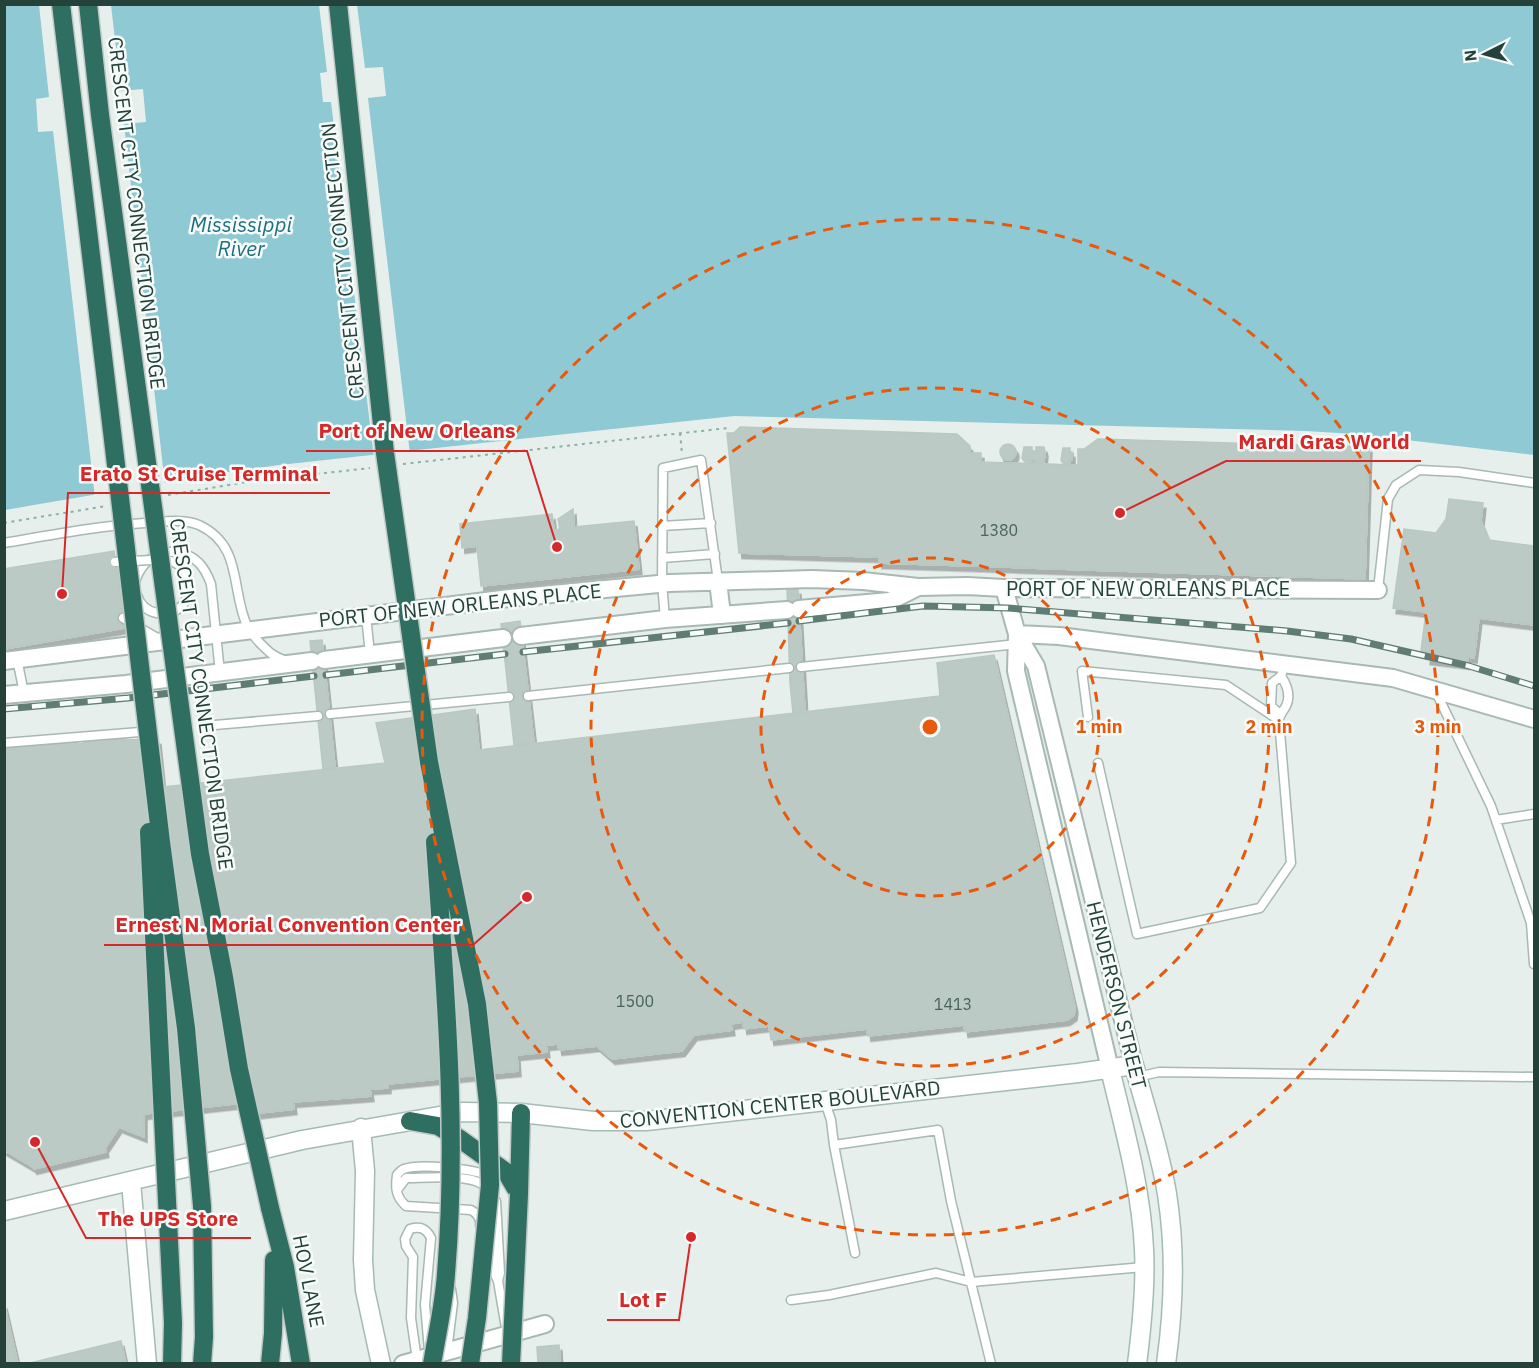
<svg xmlns="http://www.w3.org/2000/svg" width="1539" height="1368" font-family="'IBM Plex Sans',sans-serif">
	<defs>
		<filter id="shadow"><feDropShadow dx="3" dy="5.5" stdDeviation="0" flood-color="#0004"/></filter>
	</defs>
	<rect width="100%" height="100%" fill="#e6efeb"/>
	<path fill="#8ec9d4" d="M 5,5 L 1534,5 L 1534,455 L 1355,434 L 1306,431 L 734,416 L 279,465 L 214,474 L 5,510 Z"/>
	<path fill="#e6efeb" d="M 39,5 L 111,5 L 121,91 L 143,89 L 146,122 L 124,124 L 165,485 L 95,498 L 53,131 L 38,132 L 36,99 L 49,97 Z
		M 319,5 L 357,5 L 365,68 L 383,67 L 386,96 L 368,98 L 410,454 L 374,458 L 331,102 L 323,102 L 320,73 L 327,72 Z"/>
	<path fill="#bbcac4" stroke="#b8c9c2" stroke-width="1.5" filter="url(#shadow)" d="M 740,427 L 957,434 L 970,446 L 970,453 L 981,453 L 981,462 L 1078,465 L 1078,449 L 1084,449 L 1098,439 L 1369,447 L 1365,579 L 879,563 L 879,557 L 739,553 L 727,433 L 734,433 Z
		M1000 452a8 8 0 1 1 16 0a8 8 0 1 1-16 0Z
		M 1024,447 L 1032,447 L 1032,451 L 1036,451 L 1036,447 L 1044,447 L 1045,451 L 1044,462 L 1035,462 L 1035,459 L 1032,459 L 1032,461 L 1024,461 L 1022,458 Z
		M 1063,448 L 1070,448 L 1070,452 L 1072,452 L 1072,460 L 1070,460 L 1070,463 L 1063,463 L 1061,460 Z
		M 1449,499 L 1483,503 L 1481,521 L 1489,540 L 1534,546 L 1534,625 L 1479,618 L 1474,658 L 1468,657 L 1467,664 L 1427,659 L 1428,652 L 1421,651 L 1426,612 L 1393,608 L 1404,529 L 1436,533 L 1446,519 Z
		M 573,509 L 574,527 L 634,521 L 639,569 L 481,586 L 477,546 L 462,548 L 460,524 L 552,514 L 554,530 L 560,529 L 558,519 Z
		M 114,551 L 125,628 L 4,649 L 4,569 Z
		M 787,589 L 798,589 L 805,712 L 793,713 L 790,683 Z
		M 520,621 L 534,743 L 514,745 L 501,624 Z
		M 322,640 L 335,767 L 323,769 L 310,641 Z
		M 994,655 L 1075,1007 L 1074,1015 L 1067,1020 L 965,1032 L 964,1025 L 868,1036 L 867,1029 L 771,1040 L 769,1026 L 744,1029 L 743,1022 L 731,1024 L 732,1030 L 694,1035 L 682,1051 L 612,1059 L 597,1046 L 559,1050 L 558,1044 L 546,1045 L 547,1052 L 517,1055 L 518,1071 L 388,1084 L 388,1088 L 370,1089 L 371,1096 L 293,1102 L 294,1109 L 252,1114 L 251,1102 L 144,1114 L 144,1137 L 119,1127 L 105,1148 L 106,1152 L 34,1169 L 33,1167 L 4,1150 L 4,748 L 77,742 L 79,744 L 92,741 L 126,739 L 126,740 L 158,739 L 163,787 L 385,763 L 376,723 L 475,709 L 479,750 L 940,696 L 937,663 Z
		M 4,1303 L 18,1364 L 4,1364 Z
		M 121,1341 L 126,1364 L 26,1364 Z
		M 559,1345 L 560,1364 L 538,1364 L 537,1347 Z"/>
	<g fill="none" stroke-linecap="round" stroke-linejoin="round">
		<g stroke="#a8b8b2" stroke-width="11">
			<path id="lane" d="M 662,526 L 711,523
				M 4,543 C 51,535 97,526 145,523 C 162,522 182,518 199,525 C 244,546 230,591 248,628 C 251,633 256,638 259,642 C 268,651 272,656 284,660
				M 662,558 L 715,554
				M 135,583 C 142,553 176,541 199,563 C 205,569 208,576 211,584 L 220,673
				M 1378,590 L 1388,499 L 1396,485 L 1419,470 L 1459,472 L 1534,483
				M 137,595 C 140,605 147,611 157,613 C 194,621 204,561 160,559
				M 366,616 L 370,654
				M 123,618 L 159,639
				M 665,619 L 662,583 L 663,468 L 701,460 L 718,581
				M 17,659 L 24,693
				M 801,667 L 1017,644
				M 1435,690 L 1491,806 L 1531,923 L 1534,964
				M 528,696 L 789,668
				M 330,714 L 509,697
				M 1280,714 L 1271,706 L 1272,683 L 1281,676 L 1282,673
				M 1088,717 L 1082,671 L 1226,685 L 1279,720
				M 203,726 L 318,716
				M 4,743 L 140,732
				M 1098,763 L 1137,934 L 1260,908 L 1291,863 L 1279,720 C 1280,713 1283,712 1286,706 C 1291,696 1287,685 1281,676
				M 1496,820 L 1534,814
				M 1137,1077 L 1159,1072 L 1534,1077
				M 825,1102 L 831,1120 L 834,1145 L 938,1130 L 951,1201 L 991,1364
				M 834,1145 L 855,1253
				M 397,1190 L 406,1178 C 424,1178 466,1174 482,1184 C 484,1186 486,1190 487,1192
				M 496,1201 L 500,1273 L 498,1281
				M 480,1225 C 481,1219 477,1213 471,1210 L 406,1206 C 396,1197 395,1188 397,1175 C 398,1173 403,1169 404,1169 C 420,1163 471,1169 487,1175 L 488,1177
				M 492,1244 L 493,1270 L 498,1281 L 506,1328
				M 791,1300 L 829,1295 L 936,1273 L 971,1282 L 1144,1267
				M 447,1351 L 453,1303 L 451,1289
				M 417,1360 L 411,1318 L 413,1257 L 406,1246 L 405,1239 L 410,1229 C 420,1226 426,1228 431,1238 L 425,1305 L 429,1350"/>
		</g>
		<g stroke="#a8b8b2" stroke-width="20">
			<path id="street" d="M 718,581 L 722,615
				M 918,587 L 967,586 L 1004,588 L 1378,590
				M 1004,588 L 1017,634 L 1036,666 L 1134,1065
				M 1017,634 L 1059,636 L 1393,678 L 1534,719
				M 1017,635 L 1016,671 L 1110,1069
				M 521,636 L 665,619 L 787,610
				M 324,660 L 503,638
				M 4,661 L 510,598 L 669,583 L 812,579 L 863,581 L 918,587 L 890,601 L 799,609
				M 4,695 L 126,684 L 312,661
				M 403,1364 L 545,1324"/>
		</g>
		<g stroke="#a4bbb3" stroke-width="21">
			<path id="secondary" d="M 1110,1069 C 1124,1128 1141,1187 1144,1249 C 1146,1287 1142,1325 1137,1364
				M 361,1128 L 365,1171 L 363,1260 L 365,1290 L 381,1364
				M 131,1182 L 147,1364
				M 4,1211 L 302,1140 L 462,1112 L 521,1113 L 593,1121 L 646,1121 L 1078,1073 L 1134,1065 C 1145,1107 1160,1150 1167,1194 C 1176,1251 1174,1307 1166,1364"/>
		</g>
		<g stroke="#c2cac8" stroke-width="21">
			<path id="highway" d="M 410,1121 L 438,1126 L 460,1139 L 506,1172 L 519,1194
				M 519,1194 L 521,1113
				M 270,1208 L 285,1267 L 301,1364
				M 270,1364 L 273,1333 L 274,1260"/>
		</g>
		<path stroke="#86b3a5" stroke-width="2" stroke-dasharray="3 4.5" stroke-linecap="butt" d="M 680,433 L 682,454
			M 403,464 L 728,428
			M 168,495 L 253,481 L 370,468
			M 4,523 L 106,506"/>
		<use href="#lane" stroke="#fff" stroke-width="8"/>
		<use href="#street" stroke="#fff" stroke-width="16"/>
		<use href="#secondary" stroke="#fff" stroke-width="18"/>
		<use href="#highway" stroke="#2f6f62" stroke-width="18"/>
		<g stroke="#5f7d75" stroke-width="7">
			<path id="rail" d="M 799,621 L 923,606 L 1008,608 L 1287,631 L 1351,639 L 1469,666 L 1534,686
				M 523,652 L 788,623
				M 326,675 L 505,654
				M 4,709 L 128,698 L 314,676"/>
		</g>
		<use href="#rail" stroke="#f7fbf9" stroke-width="4.5" stroke-dasharray="14" stroke-linecap="butt"/>
		<g stroke="#a8b8b2" stroke-width="11" stroke-linecap="butt">
			<path id="lane-bridge" d="M 115,562 L 151,560"/>
		</g>
		<g stroke="#c2cac8" stroke-width="21" stroke-linecap="butt">
			<path id="highway-bridge" d="M 61,4 L 161,842 L 186,1028 L 202,1206 L 204,1337 L 202,1364
				M 88,4 L 100,115 L 200,854 L 224,977 L 239,1069 L 270,1208
				M 338,4 L 385,453 L 429,762 L 477,1004 L 488,1103 L 490,1185 L 477,1318 L 470,1364
				M 149,832 L 173,1323 L 172,1364
				M 432,1364 C 437,1334 444,1304 446,1274 C 458,1130 445,985 435,842
				M 511,1364 L 519,1194"/>
		</g>
		<use href="#lane-bridge" stroke="#fff" stroke-width="8"/>
		<use href="#highway-bridge" stroke="#2f6f62" stroke-width="18"/>
	</g>
	<g fill="none" stroke="#e8590c" stroke-width="3" stroke-dasharray="10 8">
		<circle cx="930" cy="727" r="169"/>
		<circle cx="930" cy="727" r="339"/>
		<circle cx="930" cy="727" r="508"/>
	</g>
	<g text-anchor="middle" dominant-baseline="central" stroke-width="5" stroke-linejoin="round" paint-order="stroke">
		<g font-size="16" fill="#4a645c">
			<text x="999" y="530">1380</text>
			<text x="635" y="1001">1500</text>
			<text x="953" y="1004">1413</text>
		</g>
		<g font-size="20" fill="#24423a" stroke="#f7fbf9">
			<text transform="translate(137 213) rotate(83)">CRESCENT CITY CONNECTION BRIDGE</text>
			<text transform="translate(342 261) rotate(-96)">CRESCENT CITY CONNECTION</text>
			<text x="1148" y="588">PORT OF NEW ORLEANS PLACE</text>
			<text transform="translate(460 605) rotate(-6)">PORT OF NEW ORLEANS PLACE</text>
			<text transform="translate(202 694) rotate(82)">CRESCENT CITY CONNECTION BRIDGE</text>
			<text transform="translate(1117 995) rotate(76)">HENDERSON STREET</text>
			<text transform="translate(780 1104) rotate(-6)">CONVENTION CENTER BOULEVARD</text>
			<text transform="translate(309 1281) rotate(79)">HOV LANE</text>
		</g>
		<g font-size="21" font-style="italic" fill="#1c6f80" stroke="#f7fbf9">
			<text x="241" y="224">Mississippi<tspan x="241" dy="24">River</tspan></text>
		</g>
	</g>
	<circle cx="930" cy="727" r="9" fill="#e8590c" stroke="#f7fbf9" stroke-width="3"/>
	<g font-size="18" text-anchor="middle" font-weight="bold" fill="#e8590c" stroke="#f7fbf9" stroke-width="5" stroke-linejoin="round" paint-order="stroke">
		<text x="1099" y="733">1 min</text>
		<text x="1269" y="733">2 min</text>
		<text x="1438" y="733">3 min</text>
	</g>
	<path fill="none" stroke="#d62828" stroke-width="2" d="M557 547L527 451H306M1120 513L1226 461H1421M62 594L68 493H330M527 897L473 945H104M35 1142L86 1238H251M691 1237L679 1320H607"/>
	<g fill="#d62828" stroke="#f7fbf9" stroke-width="2">
		<circle cx="557" cy="547" r="6"/>
		<circle cx="1120" cy="513" r="6"/>
		<circle cx="62" cy="594" r="6"/>
		<circle cx="527" cy="897" r="6"/>
		<circle cx="35" cy="1142" r="6"/>
		<circle cx="691" cy="1237" r="6"/>
	</g>
	<g font-size="21" text-anchor="middle" font-weight="bold" fill="#d62828" stroke="#f7fbf9" stroke-width="5" stroke-linejoin="round" paint-order="stroke">
		<text x="417" y="438">Port of New Orleans</text>
		<text x="1324" y="449">Mardi Gras World</text>
		<text x="199" y="481">Erato St Cruise Terminal</text>
		<text x="288" y="932">Ernest N. Morial Convention Center</text>
		<text x="168" y="1226">The UPS Store</text>
		<text x="643" y="1307">Lot F</text>
	</g>
	<rect width="1539" height="1368" fill="none" stroke="#24423a" stroke-width="12"/>
	<g transform="translate(1485 54) rotate(264)" stroke="#f7fbf9" stroke-width="4.5" paint-order="stroke">
	<path d="M0-4.5L10 22L0 15L-10 22Z" fill="#24423a"/>
	<text y="-9" font-size="16" font-weight="bold" text-anchor="middle" fill="#24423a">N</text>
	</g>
</svg>
